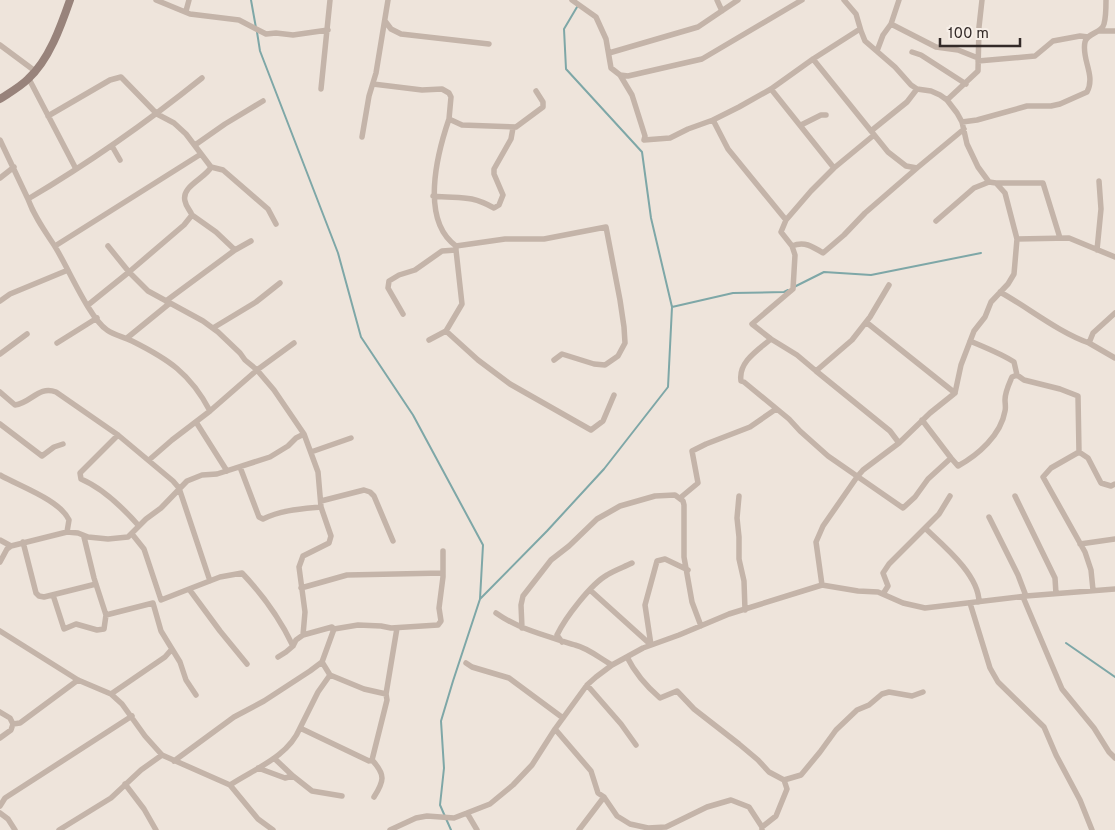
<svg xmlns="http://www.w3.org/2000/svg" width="1115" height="830" font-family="Overpass,sans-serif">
	<rect width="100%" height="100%" fill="#eee4db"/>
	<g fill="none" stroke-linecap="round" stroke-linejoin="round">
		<path stroke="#7ea7a7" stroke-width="2" d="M 251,0 L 256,28
			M 257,32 L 260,51 L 338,253 L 361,337 L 413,415 L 483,545 L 480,599 L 453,681 L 441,721 L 444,768 L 440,805 L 451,830
			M 794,287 L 824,272 L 871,275 L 981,253
			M 672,307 L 733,293 L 784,292 L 788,290
			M 480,599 L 547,531 L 604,469 L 668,387 L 672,307 L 651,218 L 642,152 L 566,69 L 564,29 L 577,7
			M 1066,643 L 1115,677"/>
		<path stroke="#c4b4a9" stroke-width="5.5" d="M 156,0 L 190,14 L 239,20 L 266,34 L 276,33 L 293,35 L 328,30
			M 572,0 L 596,17 L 606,39 L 611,68 L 620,75 L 628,76 L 702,59 L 802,0
			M 717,0 L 722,11
			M 186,11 L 189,0
			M 385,21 L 391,29 L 401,34 L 489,44
			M 891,24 L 936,47 L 958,50 L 978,58
			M 1099,31 L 1115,31
			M 0,45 L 35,71
			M 877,51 L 883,35 L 891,24 L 899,0
			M 912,52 L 921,55 L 966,84
			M 609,53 L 698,27 L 738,0
			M 813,59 L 888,152 L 906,166 L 917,168 L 964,129
			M 978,61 L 1035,56 L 1053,41 L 1080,36 L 1088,37
			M 620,75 L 632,95 L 645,136 L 644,140 L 670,138 L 688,129 L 713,120 L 739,107 L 771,89 L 813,59 L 860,29
			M 29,79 L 76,169
			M 373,84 L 422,90 L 442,89 L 449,93 L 451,97 L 449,119 L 462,125 L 516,127 L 543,107 L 543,102 L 536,91
			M 321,89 L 330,0
			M 771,89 L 834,168
			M 947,100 L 978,71 L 979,27 L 982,0
			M 48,116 L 110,80 L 121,77 L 157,114 L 174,123 L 186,134 L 211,167 L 223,170 L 268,209 L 276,224
			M 713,120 L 728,149 L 786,220
			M 962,122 L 977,120 L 1027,106 L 1051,106 L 1060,104 L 1087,92 C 1096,75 1081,59 1085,42 C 1087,33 1102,33 1104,24 C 1106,17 1106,7 1106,0
			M 801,125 L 821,115 L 826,115
			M 871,131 L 907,102 L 917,89
			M 362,137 L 369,96 L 376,73 L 388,0
			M 0,140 L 28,199 C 89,163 146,123 202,78
			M 195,145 L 225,124 L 263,101
			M 112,146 L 120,160
			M 0,178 L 14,167
			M 996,183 L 1043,183 L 1060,238
			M 433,196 C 460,199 469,194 494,208 L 499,205 L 503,195 L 494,174 L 494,169 L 511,139 L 513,128
			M 28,199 C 34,216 44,230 54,245 C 67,265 89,318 107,330 C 114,335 124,337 132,341 C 168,359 190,373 210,411 L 172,440 L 149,460
			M 936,221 L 974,188 L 989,182
			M 1017,239 L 1069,238 L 1115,257
			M 55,246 L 201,154
			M 108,246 L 129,272 L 184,225 L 192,215 C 190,210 186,207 185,201 C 181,186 206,178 211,167
			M 456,246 L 505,239 L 544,239 L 606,227 L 620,300 L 624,327 L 625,343 L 618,356 L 605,365 L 594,364 L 562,354 L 554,360
			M 792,246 C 804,241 812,246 823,253 L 844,235 L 865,213 L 917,168
			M 235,250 L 251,241
			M 1097,250 L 1101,209 L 1099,181
			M 889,285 L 870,317 L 852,340 L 816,371 L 890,431 L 899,443
			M 1000,292 C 1029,308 1058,332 1089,343 L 1093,333 L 1115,313
			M 0,301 L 10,294 L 68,270
			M 166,301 L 235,250 L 216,232 L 192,215
			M 88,305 L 129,272 L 148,291 L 203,321 L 218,332 L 240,353 L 245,360 L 257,370 L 274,390 L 304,434
			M 403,314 L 388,288 L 389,281 L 399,275 L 415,270 L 442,251 L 456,250 L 456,246 C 420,220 437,154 449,119
			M 866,322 L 955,393
			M 213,328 L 256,302 L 280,283
			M 446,331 L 478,360 L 510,384 L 591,430 L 603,421 L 614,395
			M 127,338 L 170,303
			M 771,339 C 758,350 738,362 741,381 L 744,382 L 789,419 L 800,431 L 828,456 L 903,508 L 915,497 L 928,479 L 951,458 L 922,420
			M 429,340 L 446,331 L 462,304 L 456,250
			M 970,341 C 984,347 1002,354 1014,362 L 1017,375 L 1024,380 L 1060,389 L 1078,396 L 1079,452 L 1051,468 L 1043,477 L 1085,552 L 1091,570 L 1093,590
			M 57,343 L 97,318
			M 1089,343 L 1115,358
			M 0,354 L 27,334
			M 816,371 L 797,355 L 771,339 L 752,324 L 793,289 L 795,255 L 792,246 L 781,232 L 786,220 L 811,191 L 834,168 L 874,135
			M 0,392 L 15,405 C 31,403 39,385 56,392 L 118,435 L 173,481 L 179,488 L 210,581
			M 210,411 L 257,370 L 294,343
			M 196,422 L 227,471
			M 0,424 L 42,456 L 54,447 L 63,444
			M 118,435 L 80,473 L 81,479 C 102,488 124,509 139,526
			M 311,452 L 351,438
			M 1079,452 L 1088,458 L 1101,483 L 1111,486 L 1115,484
			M 951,458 L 958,466 C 978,455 1001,435 1005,411 C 1006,408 1005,403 1005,400 C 1005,392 1009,384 1012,377 L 1017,375
			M 240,467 L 259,517 L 263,519 C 281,510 300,509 321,507
			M 0,475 C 19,486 60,500 69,520 L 67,532
			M 739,496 L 737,518 L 739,537 L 739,559 L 744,581 L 745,610
			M 1015,496 L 1055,578 L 1056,594
			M 680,498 L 698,483 L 692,451 L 706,444 L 750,427 L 776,409
			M 321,501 L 364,490 L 370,492 L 374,496 L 393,541
			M 989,517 L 1018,575 L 1026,596
			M 926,529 C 944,546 979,575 979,602
			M 132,534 L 144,549 L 161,600 L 189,589
			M 84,537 L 94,578 L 106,615 L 153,603 L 161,631 L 180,662 L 186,680 L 196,695
			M 0,540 L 11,546
			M 23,542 L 36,593 L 39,596 L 44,597 L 96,584
			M 1080,544 L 1115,539
			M 0,562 L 7,549 L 11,546 L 67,532 L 78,533 L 88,537 L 108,539 L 128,537 L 146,519 L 161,508 L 187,481 L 202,475 L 217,474 L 270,457 L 288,446 L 296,438 L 304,434 L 318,472 L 321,507 L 331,536 L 329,543 L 303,556 L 299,567 L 305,612 L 303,635
			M 822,585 L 816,542 L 823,526 L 857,477 L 863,470 L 899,443 L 930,413 L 955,393 L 961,365 L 974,331 L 985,317 L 991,302 L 1008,284 L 1014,274 L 1017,239 L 1005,193 L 996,183 L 989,182 L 978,167 L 967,144 L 962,122 L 957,113 L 947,100 L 940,95 L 931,91 L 917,89 L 911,85 L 895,67 L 865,41 L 861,31 L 856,14 L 844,0
			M 301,588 L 347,575 L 443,573
			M 590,590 L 651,645 L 645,605 L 657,561 L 665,559 L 688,570
			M 883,594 L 888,586 L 883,573 L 889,564 L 939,514 L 950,496
			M 53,595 L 64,629 L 76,624 L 97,630 L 104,629 L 106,615
			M 1023,597 L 1062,689 L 1094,728 L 1109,752 L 1115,758
			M 970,603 L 990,668 L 998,682 L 1044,727 L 1056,755 L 1080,800 L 1092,830
			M 496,613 C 520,630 548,636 575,645 C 588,648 601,659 612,665
			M 522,628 L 521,605 L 523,596 L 551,560 L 569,546 L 597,519 L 620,506 L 655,496 L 675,495 L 683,501 L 684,505 L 684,557 L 692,602 L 701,626
			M 0,631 L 78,680 L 111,694 L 122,704 L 145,736 L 162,755 L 230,785 L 258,819 L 273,830
			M 562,642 L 557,635 C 565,618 591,584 607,575 C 615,570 624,567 632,563
			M 278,657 L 286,652 L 293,646 L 296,640 L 303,635 L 332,627 L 334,629 L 358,625 L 381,626 L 391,628 L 438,625 L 441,621 L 439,608 L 443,577 L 443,551
			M 627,657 C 635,673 646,686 660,698 L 677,691 L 694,709 L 739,744 L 758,760 L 769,772 L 784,780 L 787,789 L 776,816 L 762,827
			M 466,663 L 472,667 L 509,678 L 563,718
			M 247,664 L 220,631 L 189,589 L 220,577 L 242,573 C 262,594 280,619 293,646
			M 587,685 L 621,724 L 636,745
			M 111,694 L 165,657 L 172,649
			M 386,694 L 397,628
			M 0,712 L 10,718 L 13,724 L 11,730 L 0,738
			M 13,724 L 20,723 L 78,680
			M 300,728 L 318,692 L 330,675 L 322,662
			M 555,729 L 591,771 L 598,793 L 604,797 L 617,816 L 630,824 L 648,828 L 666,827 L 707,807 L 731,800 L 749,807 L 762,827 L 762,830
			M 372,760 C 386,775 384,781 374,797
			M 174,761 L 234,717 L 264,701 L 310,671 L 322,662 L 334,629
			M 258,768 L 285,778 L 293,776 L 275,759
			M 293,776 L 312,791 L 342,796
			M 784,780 L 801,775 L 820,752 L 836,730 L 857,710 L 869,705 L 882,694 L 889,692 L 912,696 L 923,692
			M 125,784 L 144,809 L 156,830
			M 230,785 C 254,769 288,757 300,728 L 369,761 L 372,760 L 387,700 L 386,694 L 364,689 L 330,675
			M 0,806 L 5,798 L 132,716
			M 0,813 L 8,819 L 15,830
			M 467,813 L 477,830
			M 59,830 L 111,798 L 141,770 L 162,755
			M 390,830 L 416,818 L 427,816 L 454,818 L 490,804 L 513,785 L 532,765 L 555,729 L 587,685 L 596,677 L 612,665 L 643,648 L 679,635 L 729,614 L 822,585 L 858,591 L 878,592 L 903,603 L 925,608 L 1026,596 L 1115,589
			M 579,830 L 604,797"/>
		<path stroke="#98837b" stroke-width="8" d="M 0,99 C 9,93 20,87 28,79 C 49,60 61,26 70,0"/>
	</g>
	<path d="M940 38v8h80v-8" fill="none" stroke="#332a28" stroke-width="2.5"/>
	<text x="948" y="38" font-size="15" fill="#332a28" stroke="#f6eee7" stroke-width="4" paint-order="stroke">100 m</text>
</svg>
